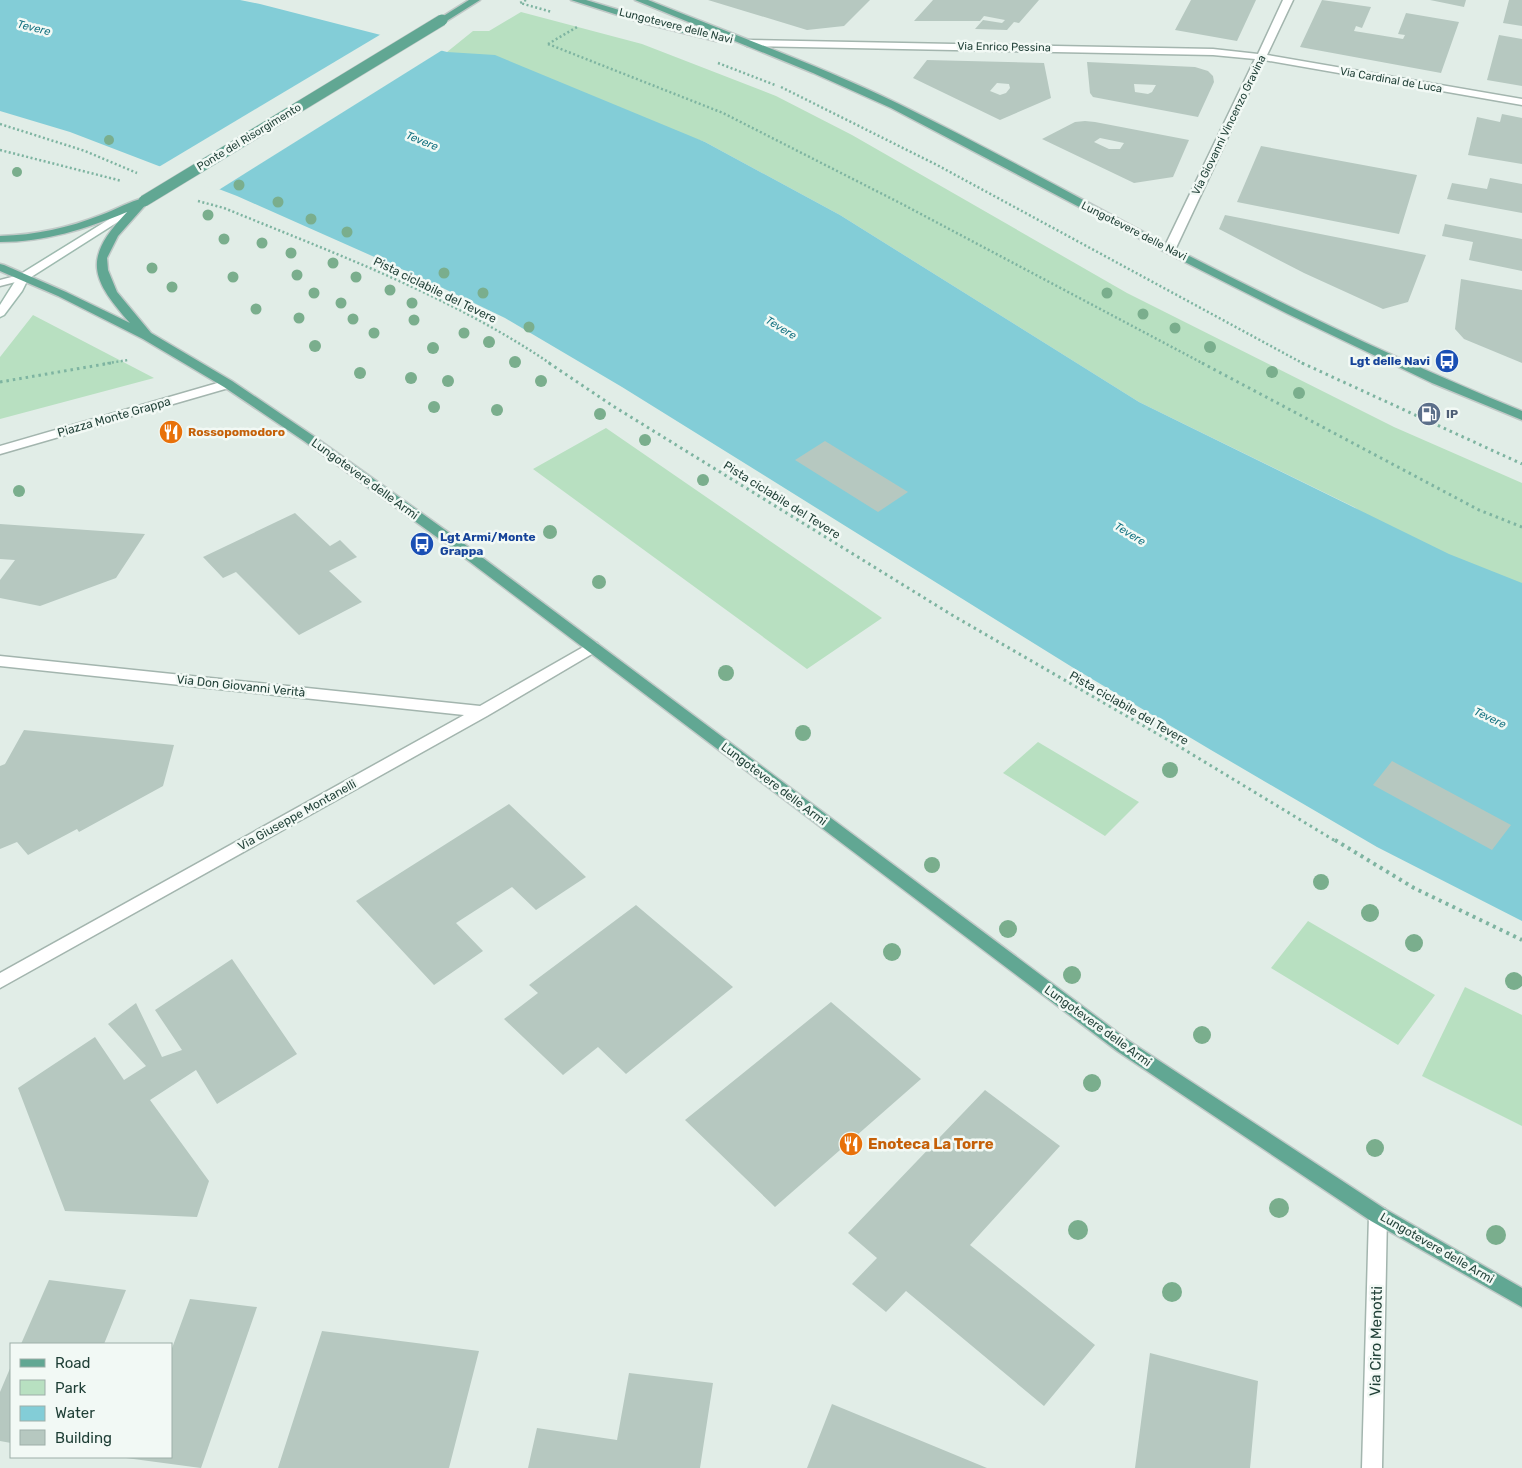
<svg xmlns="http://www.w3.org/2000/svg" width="1522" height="1468" font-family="Rubik,sans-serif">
	<rect width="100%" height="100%" fill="#e1ede7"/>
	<path fill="#b8e0c1" d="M 521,12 L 642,44 L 776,96 L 852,135 L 1127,293 L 1394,427 L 1522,483 L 1522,619 L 1354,507 L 1139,402 L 840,215 L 705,142 L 447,52 L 473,31 L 489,31 Z
		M 33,315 L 154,378 L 0,419 L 0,357 Z
		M 606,428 L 882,618 L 807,669 L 533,469 Z
		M 1038,742 L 1139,802 L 1105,836 L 1003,773 Z
		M 1308,921 L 1435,995 L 1398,1045 L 1271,968 Z
		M 1465,987 L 1522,1015 L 1522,1126 L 1422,1076 Z"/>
	<path fill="#83cdd7" d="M 0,0 L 240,0 L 260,4 L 447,52 L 495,55 L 705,142 L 840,215 L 1139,402 L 1449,554 L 1522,583 L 1522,921 L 1377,847 L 1211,750 L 1072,667 L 622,387 L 505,318 L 424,279 L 237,196 L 70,132 L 0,111 Z"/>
	<path fill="#e1ede7" d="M 383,33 L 444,49 L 217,191 L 157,168 Z"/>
	<path fill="#b6c8c0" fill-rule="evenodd" d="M 708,0 L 870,0 L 844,26 L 807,30 Z
		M 933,0 L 1039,0 L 1019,23 L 1014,22 L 1007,30 L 975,29 L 983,20 L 1002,23 L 1005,20 L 984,16 L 980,21 L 914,21 Z
		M 1191,0 L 1256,0 L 1237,41 L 1175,30 Z
		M 1322,0 L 1371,7 L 1362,28 L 1356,26 L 1354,31 L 1403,39 L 1405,35 L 1398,34 L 1406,13 L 1459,22 L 1441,73 L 1300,47 Z
		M 1430,0 L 1466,0 L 1464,7 Z
		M 1509,0 L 1522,0 L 1522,26 L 1503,23 Z
		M 1499,35 L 1522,39 L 1522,86 L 1487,80 Z
		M 927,60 L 1044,63 L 1051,98 L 1000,120 L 913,78 ZM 997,83 L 1009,84 L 1010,88 L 1006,93 L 1000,95 L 990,91 Z
		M 1087,62 L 1195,67 L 1208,71 L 1213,76 L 1214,82 L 1198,117 L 1093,97 L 1090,93 ZM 1134,84 L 1156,85 L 1152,92 L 1148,94 L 1135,92 Z
		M 1502,114 L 1522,118 L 1522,164 L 1468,155 L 1477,117 L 1500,122 Z
		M 1085,121 L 1095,122 L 1189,140 L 1173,177 L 1134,183 L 1042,139 L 1075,122 ZM 1100,138 L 1124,143 L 1120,149 L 1109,149 L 1094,142 Z
		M 1261,146 L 1417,175 L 1399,234 L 1237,202 Z
		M 1490,178 L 1522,184 L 1522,213 L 1447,199 L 1452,183 L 1487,189 Z
		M 1225,215 L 1426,255 L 1408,302 L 1383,309 L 1304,273 L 1219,229 Z
		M 1445,224 L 1522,239 L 1522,271 L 1469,260 L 1473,242 L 1442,236 Z
		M 1461,279 L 1522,290 L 1522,363 L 1464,339 L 1455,329 Z
		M 825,441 L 908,492 L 878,512 L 795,460 Z
		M 295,513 L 330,546 L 340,540 L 357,557 L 329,571 L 362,602 L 299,635 L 236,572 L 223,578 L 203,557 Z
		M 0,524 L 145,534 L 116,578 L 40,606 L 0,598 L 0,580 L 15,560 L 0,559 Z
		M 24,730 L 174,745 L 163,786 L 79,832 L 77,829 L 28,855 L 17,842 L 0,849 L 0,766 L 5,764 Z
		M 1392,761 L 1511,825 L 1492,850 L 1373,785 Z
		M 509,804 L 586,877 L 536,910 L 512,887 L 456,923 L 483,951 L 434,985 L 356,901 Z
		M 636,905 L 733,987 L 626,1074 L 598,1047 L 563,1075 L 504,1019 L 538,993 L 529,985 Z
		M 232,959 L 297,1054 L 217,1104 L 196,1070 L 150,1100 L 209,1181 L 197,1217 L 65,1211 L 18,1088 L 95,1037 L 124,1080 L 146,1066 L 108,1024 L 136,1003 L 162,1057 L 182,1050 L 155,1010 Z
		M 831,1002 L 921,1079 L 775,1207 L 685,1120 Z
		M 985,1090 L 1060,1146 L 970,1245 L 1095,1345 L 1044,1406 L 906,1291 L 886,1312 L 852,1284 L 877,1258 L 848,1233 Z
		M 49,1280 L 126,1290 L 104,1344 L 21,1344 Z
		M 190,1299 L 257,1307 L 201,1468 L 126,1458 L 171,1457 L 171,1351 Z
		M 322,1331 L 479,1351 L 449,1468 L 278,1468 Z
		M 1150,1353 L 1258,1381 L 1250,1468 L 1135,1468 Z
		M 11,1366 L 11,1443 L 0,1441 L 0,1392 Z
		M 629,1373 L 713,1383 L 700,1468 L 528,1468 L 537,1428 L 617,1440 Z
		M 832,1404 L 987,1468 L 807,1468 Z"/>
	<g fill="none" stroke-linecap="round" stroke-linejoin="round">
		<g stroke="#a3b5ae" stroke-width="3">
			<path id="minor" d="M 1283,0 L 1293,0 L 1267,55 L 1522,99 L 1522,105 L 1264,60 L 1175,250 L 1169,253 L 1163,250 L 1255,59 L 1213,55 L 747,46 L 742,43 L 747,40 L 1213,49 L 1258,54 Z
				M 23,274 L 27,275 L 29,277 L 27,279 L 0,286 L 0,280 Z
				M 228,380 L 234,384 L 232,387 L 0,454 L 0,446 Z
				M 592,642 L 597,643 L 599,647 L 597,651 L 487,716 L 0,988 L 0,973 L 464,715 L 0,666 L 0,656 L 480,706 Z
				M 1378,1206 L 1385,1209 L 1387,1215 L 1382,1468 L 1362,1468 L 1369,1215 L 1371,1209 Z"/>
		</g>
		<g stroke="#9ebaaf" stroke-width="3">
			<path id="secondary" d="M 142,199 L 147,202 L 146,204 L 28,279 L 22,291 L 4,315 L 0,317 L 0,305 L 19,275 Z"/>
		</g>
		<g stroke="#c0c9c7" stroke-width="3">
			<path id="primary" d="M 469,0 L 480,0 L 445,22 L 439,22 L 437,20 Z
				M 571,0 L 586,0 L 649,19 L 719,36 L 721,38 L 716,41 L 643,23 Z
				M 635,0 L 648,0 C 732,34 818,65 899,104 C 991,149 1080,199 1170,246 C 1285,306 1402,362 1522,411 L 1522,420 L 1432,383 L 1288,314 L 1165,252 L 891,108 L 813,73 Z
				M 144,198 L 149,201 L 118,236 L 107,258 L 108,270 L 117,292 L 151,333 L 232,381 L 312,435 L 455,537 L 1129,1041 L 1385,1209 L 1522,1288 L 1522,1307 L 1371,1221 L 1117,1051 L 445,543 L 304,441 L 224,387 L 143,339 L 58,296 L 0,271 L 0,264 L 4,265 L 66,292 L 130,323 C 90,278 83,258 127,212 C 86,229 45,242 0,242 L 0,236 C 36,235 68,228 101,215 C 115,210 130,201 144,198 Z"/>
		</g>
		<path stroke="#7eb4a1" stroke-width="2.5" stroke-dasharray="2 2.5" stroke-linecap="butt" d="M 526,0 L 520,3 L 552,12
			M 548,44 L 723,113 L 902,204 L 1204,364
			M 548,44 L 577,27
			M 718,63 L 775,85
			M 781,87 L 937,165 L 1304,364
			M 0,124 L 85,151 L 137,173
			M 0,150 L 122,181
			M 198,201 L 224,208 C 336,254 451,296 551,364
			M 103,364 L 128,360"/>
		<path stroke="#7eb4a1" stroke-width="3" stroke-dasharray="2.5 4" stroke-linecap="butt" d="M 549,363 L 613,406 L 952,615 L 1175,744 L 1337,842
			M 1202,363 L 1479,510 L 1522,527
			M 1302,363 L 1522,464
			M 0,382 L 111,363"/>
		<path stroke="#7eb4a1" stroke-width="4" stroke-dasharray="3 4.5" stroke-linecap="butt" d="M 1335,840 L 1414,888 L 1522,940"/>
		<use href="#minor" fill="#fff" fill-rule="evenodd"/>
		<use href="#secondary" fill="#fff" fill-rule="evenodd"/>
		<use href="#primary" fill="#61a793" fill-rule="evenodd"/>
		<g stroke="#c0c9c7" stroke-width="12" stroke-linecap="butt">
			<path id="primary-bridge" d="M 144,201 L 442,20"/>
		</g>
		<use href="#primary-bridge" stroke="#61a793" stroke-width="11"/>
	</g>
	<g fill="#7aae8d">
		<circle cx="109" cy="140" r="5"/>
		<circle cx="17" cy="172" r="5"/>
		<circle cx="239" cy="185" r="5.5"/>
		<circle cx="278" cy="202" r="5.5"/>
		<circle cx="208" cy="215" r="5.5"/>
		<circle cx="311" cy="219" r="5.5"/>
		<circle cx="347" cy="232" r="5.5"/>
		<circle cx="224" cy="239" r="5.5"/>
		<circle cx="262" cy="243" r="5.5"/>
		<circle cx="291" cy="253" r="5.5"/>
		<circle cx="333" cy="263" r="5.5"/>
		<circle cx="152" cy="268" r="5.5"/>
		<circle cx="444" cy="273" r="5.5"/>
		<circle cx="297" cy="275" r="5.5"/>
		<circle cx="233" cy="277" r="5.5"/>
		<circle cx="356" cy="277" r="5.5"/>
		<circle cx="172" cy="287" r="5.5"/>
		<circle cx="390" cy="290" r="5.5"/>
		<circle cx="314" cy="293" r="5.5"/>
		<circle cx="483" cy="293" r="5.5"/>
		<circle cx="1107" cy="293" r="5.5"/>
		<circle cx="341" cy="303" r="5.5"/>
		<circle cx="412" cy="303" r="5.5"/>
		<circle cx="256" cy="309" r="5.5"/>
		<circle cx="1143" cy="314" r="5.5"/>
		<circle cx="299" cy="318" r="5.5"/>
		<circle cx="353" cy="319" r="5.5"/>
		<circle cx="414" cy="320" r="5.5"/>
		<circle cx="529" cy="327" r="5.5"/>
		<circle cx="1175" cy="328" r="5.5"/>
		<circle cx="374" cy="333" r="5.5"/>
		<circle cx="464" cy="333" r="5.5"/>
		<circle cx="489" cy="342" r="6"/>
		<circle cx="315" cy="346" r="6"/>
		<circle cx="1210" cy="347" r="6"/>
		<circle cx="433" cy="348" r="6"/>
		<circle cx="515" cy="362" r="6"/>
		<circle cx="1272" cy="372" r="6"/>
		<circle cx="360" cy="373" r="6"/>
		<circle cx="411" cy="378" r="6"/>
		<circle cx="448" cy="381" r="6"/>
		<circle cx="541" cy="381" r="6"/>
		<circle cx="1299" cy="393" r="6"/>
		<circle cx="434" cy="407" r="6"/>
		<circle cx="497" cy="410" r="6"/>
		<circle cx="600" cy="414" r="6"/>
		<circle cx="645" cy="440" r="6"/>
		<circle cx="703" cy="480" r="6"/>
		<circle cx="19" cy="491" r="6"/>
		<circle cx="550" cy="532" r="7"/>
		<circle cx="599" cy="582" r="7"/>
		<circle cx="726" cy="673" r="8"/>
		<circle cx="803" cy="733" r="8"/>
		<circle cx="1170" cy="770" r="8"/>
		<circle cx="932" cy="865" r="8"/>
		<circle cx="1321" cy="882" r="8"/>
		<circle cx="1370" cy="913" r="9"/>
		<circle cx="1008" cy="929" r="9"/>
		<circle cx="1414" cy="943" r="9"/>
		<circle cx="892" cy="952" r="9"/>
		<circle cx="1072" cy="975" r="9"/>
		<circle cx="1514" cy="981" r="9"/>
		<circle cx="1202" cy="1035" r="9"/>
		<circle cx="1092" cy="1083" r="9"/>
		<circle cx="1375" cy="1148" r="9"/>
		<circle cx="1279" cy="1208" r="10"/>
		<circle cx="1078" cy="1230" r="10"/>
		<circle cx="1496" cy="1235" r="10"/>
		<circle cx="1172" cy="1292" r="10"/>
	</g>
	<defs>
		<g id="bus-disc" transform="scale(1.25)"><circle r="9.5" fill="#1a4fb4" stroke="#f2f9f5"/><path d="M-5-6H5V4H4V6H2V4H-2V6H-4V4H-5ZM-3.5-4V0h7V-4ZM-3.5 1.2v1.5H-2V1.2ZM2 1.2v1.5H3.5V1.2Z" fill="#fff"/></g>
		<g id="fuel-disc" transform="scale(1.25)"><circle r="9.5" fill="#5c6f8a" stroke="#f2f9f5"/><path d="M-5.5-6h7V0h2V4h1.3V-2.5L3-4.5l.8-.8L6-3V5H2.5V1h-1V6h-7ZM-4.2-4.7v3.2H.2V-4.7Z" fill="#fff"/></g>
		<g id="restaurant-disc" transform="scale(1.25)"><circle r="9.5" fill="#e8710a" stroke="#f2f9f5"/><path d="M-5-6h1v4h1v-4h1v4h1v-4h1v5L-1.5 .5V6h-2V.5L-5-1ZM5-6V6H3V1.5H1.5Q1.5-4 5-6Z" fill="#fff"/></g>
	</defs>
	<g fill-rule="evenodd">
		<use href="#bus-disc" x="1447" y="361"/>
		<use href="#fuel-disc" x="1429" y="414"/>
		<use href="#restaurant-disc" x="171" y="432"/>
		<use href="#bus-disc" x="422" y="544"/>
		<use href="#restaurant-disc" x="851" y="1144"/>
	</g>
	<g text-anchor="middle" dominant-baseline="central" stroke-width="5" stroke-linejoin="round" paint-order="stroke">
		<g font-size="11" fill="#1f3f36" stroke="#f2f9f5">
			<text transform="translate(676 26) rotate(14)">Lungotevere delle Navi</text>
			<text transform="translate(1004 47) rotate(1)">Via Enrico Pessina</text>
			<text transform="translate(1391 80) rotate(10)">Via Cardinal de Luca</text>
			<text transform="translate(1229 125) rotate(-64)">Via Giovanni Vincenzo Gravina</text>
			<text transform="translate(249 137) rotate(-31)">Ponte del Risorgimento</text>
			<text transform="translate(1134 231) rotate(27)">Lungotevere delle Navi</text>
		</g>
		<g font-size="11" font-style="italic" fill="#147281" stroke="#f2f9f5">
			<text transform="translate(34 28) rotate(14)">Tevere</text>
			<text transform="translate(422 141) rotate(22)">Tevere</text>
			<text transform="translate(781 328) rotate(31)">Tevere</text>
			<text transform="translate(1130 534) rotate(31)">Tevere</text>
			<text transform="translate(1490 718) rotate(25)">Tevere</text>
		</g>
		<g font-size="12" fill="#1f3f36" stroke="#f2f9f5">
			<text transform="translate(435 290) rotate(26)">Pista ciclabile del Tevere</text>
			<text transform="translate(114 417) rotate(-16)">Piazza Monte Grappa</text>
			<text transform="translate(365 479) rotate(36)">Lungotevere delle Armi</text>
			<text transform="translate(782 500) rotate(32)">Pista ciclabile del Tevere</text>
			<text transform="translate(241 686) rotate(6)">Via Don Giovanni Verità</text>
			<text transform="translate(1129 708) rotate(30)">Pista ciclabile del Tevere</text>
			<text transform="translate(774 784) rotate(37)">Lungotevere delle Armi</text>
			<text transform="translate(297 815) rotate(-29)">Via Giuseppe Montanelli</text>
			<text transform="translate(1098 1026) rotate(36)">Lungotevere delle Armi</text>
			<text transform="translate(1437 1248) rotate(30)">Lungotevere delle Armi</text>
		</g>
		<g font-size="12" font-weight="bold" fill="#164399" stroke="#f2f9f5" text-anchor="end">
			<text x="1430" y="361">Lgt delle Navi</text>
			<text x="440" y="537" text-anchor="start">Lgt Armi/Monte<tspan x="440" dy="14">Grappa</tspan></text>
		</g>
		<g font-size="12" font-weight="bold" fill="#4e5e75" stroke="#f2f9f5" text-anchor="start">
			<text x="1446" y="414">IP</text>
		</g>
		<g font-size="12" font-weight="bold" fill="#c56008" stroke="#f2f9f5" text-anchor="start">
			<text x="188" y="432">Rossopomodoro</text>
		</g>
		<g font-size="15" font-weight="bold" fill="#c56008" stroke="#f2f9f5" text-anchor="start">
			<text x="868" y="1144">Enoteca La Torre</text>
		</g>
		<g font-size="15" fill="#1f3f36" stroke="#f2f9f5">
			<text transform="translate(1376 1341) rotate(-89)">Via Ciro Menotti</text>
		</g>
	</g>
	<rect x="10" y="1343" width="162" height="115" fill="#f2f9f5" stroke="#9eafa9"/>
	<rect x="20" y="1359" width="25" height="8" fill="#61a793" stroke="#9eafa9"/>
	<text x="55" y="1368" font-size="15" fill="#1f3f36">Road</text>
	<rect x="20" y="1380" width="25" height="15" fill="#b8e0c1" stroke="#9eafa9"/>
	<text x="55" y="1393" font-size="15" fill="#1f3f36">Park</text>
	<rect x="20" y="1406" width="25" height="15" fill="#83cdd7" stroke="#9eafa9"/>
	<text x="55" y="1418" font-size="15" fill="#1f3f36">Water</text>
	<rect x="20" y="1430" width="25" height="15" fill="#b6c8c0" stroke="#9eafa9"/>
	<text x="55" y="1443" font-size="15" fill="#1f3f36">Building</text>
</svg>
